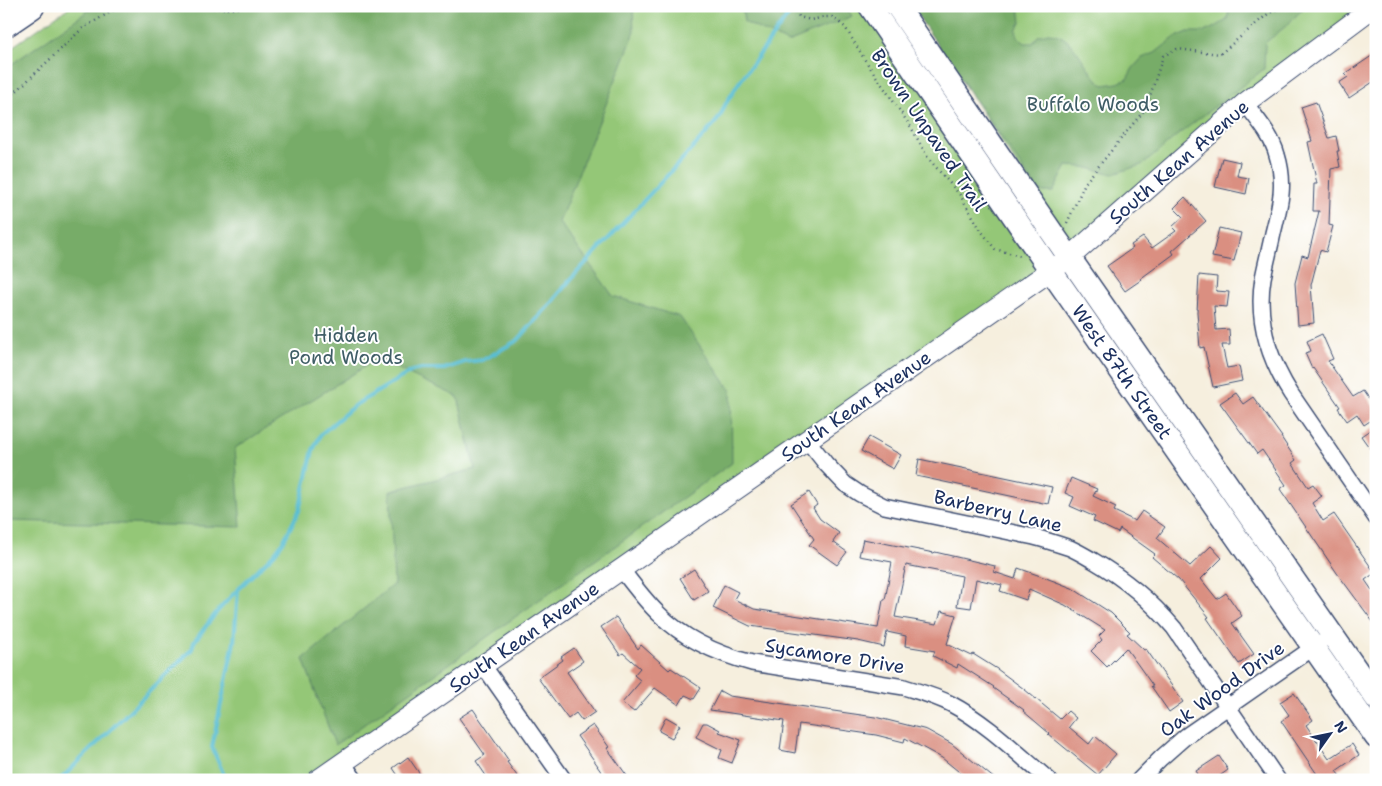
<svg xmlns="http://www.w3.org/2000/svg" width="1382" height="786" font-family="'Shantell Sans',sans-serif">
	<rect width="100%" height="100%" fill="#fff"/>
	<filter id="ink" filterUnits="userSpaceOnUse"><feTurbulence type="fractalNoise" baseFrequency=".02" numOctaves="2"/><feDisplacementMap in="SourceGraphic" scale="10" xChannelSelector="R" yChannelSelector="G"/><feConvolveMatrix kernelMatrix="1 2 1 2 8 2 1 2 1" color-interpolation-filters="sRGB"/></filter>
	<filter id="wash" filterUnits="userSpaceOnUse"><feTurbulence type="fractalNoise" baseFrequency=".0096" numOctaves="4" result="noise"/><feDisplacementMap in="SourceGraphic" scale="20" xChannelSelector="R" yChannelSelector="G"/><feGaussianBlur stdDeviation="1.12" result="paint"/><feColorMatrix in="noise" values="0 0 0 0 0 0 0 0 0 0 0 0 0 0 0 0 0 1.4 0 .05"/><feComposite in="paint" operator="in"/></filter>
	<g filter="url(#wash)">
		<rect width="100%" height="100%" fill="#f6efde"/>
		<path fill="#94c777" stroke="#587b6a" d="M 71,6 L 870,6 L 1036,229 L 1052,218 L 912,6 L 1376,6 L 1058,260 L 316,780 L 6,780 L 6,51 Z"/>
		<path fill="#77ac68" stroke="#496e63" d="M 95,6 L 633,6 L 634,34 L 559,222 L 613,296 L 680,317 L 731,391 L 732,463 L 335,745 L 303,659 L 394,584 L 390,491 L 475,469 L 458,397 L 377,359 L 235,448 L 241,527 L 8,521 L 6,523 L 6,68 Z
			M 742,6 L 845,6 L 852,16 L 788,43 L 744,22 Z
			M 911,6 L 1019,6 L 1021,22 L 1016,30 L 1018,37 L 1025,43 L 1033,43 L 1038,36 C 1042,35 1046,33 1050,33 C 1076,35 1085,73 1104,85 L 1118,83 L 1127,79 L 1133,68 L 1142,58 L 1155,53 L 1174,38 L 1188,32 L 1204,32 L 1215,27 L 1227,20 L 1229,10 L 1227,6 L 1306,6 L 1286,26 L 1265,43 L 1264,69 L 1175,137 L 1144,164 L 1113,174 L 1084,167 L 1067,166 L 1053,192 L 1039,192 Z"/>
		<g fill="none" stroke-linecap="round" stroke-linejoin="round">
			<path stroke="#54bcd1" stroke-width="4" d="M 59,780 L 65,775 L 183,658 L 192,649 L 194,642 L 216,613 L 238,589 L 274,554 L 283,542 L 299,511 L 313,450 L 321,434 L 355,405 L 412,371 L 421,369 L 444,369 L 465,362 L 483,360 L 518,340 L 552,302 L 570,280 L 704,136 L 720,117 L 725,105 L 738,84 L 792,10
				M 226,780 L 212,747 L 234,642 L 238,590"/>
		</g>
		<g id="blocks">
			<path fill="#da8f81" d="M 1376,53 L 1376,80 L 1349,98 L 1339,83 L 1348,77 L 1345,74 Z
				M 1316,102 L 1329,138 L 1336,136 L 1339,151 L 1337,151 L 1340,167 L 1331,169 L 1329,225 L 1333,226 L 1326,252 L 1320,250 L 1311,285 L 1314,323 L 1298,325 L 1295,283 L 1302,255 L 1308,257 L 1319,211 L 1313,211 L 1314,184 L 1317,184 L 1308,142 L 1312,141 L 1301,107 Z
				M 1222,158 L 1240,162 L 1237,176 L 1249,178 L 1246,194 L 1215,187 Z
				M 1185,197 L 1206,221 L 1172,251 L 1174,254 L 1140,279 L 1141,280 L 1125,291 L 1107,266 L 1133,248 L 1131,245 L 1143,237 L 1152,248 L 1176,231 L 1172,227 L 1183,217 L 1174,208 Z
				M 1219,228 L 1241,233 L 1234,261 L 1212,257 Z
				M 1199,275 L 1217,277 L 1216,291 L 1229,292 L 1227,307 L 1214,306 L 1216,330 L 1229,329 L 1230,345 L 1222,345 L 1227,368 L 1239,366 L 1242,381 L 1213,387 L 1204,347 L 1200,348 L 1197,312 Z
				M 1322,334 L 1333,359 L 1328,361 L 1353,397 L 1363,391 L 1376,410 L 1376,417 L 1364,425 L 1357,414 L 1347,421 L 1338,408 L 1340,407 L 1313,368 L 1312,369 L 1305,353 L 1311,351 L 1307,341 Z
				M 1235,393 L 1243,404 L 1253,397 L 1282,437 L 1281,437 L 1296,460 L 1292,463 L 1308,487 L 1313,484 L 1322,496 L 1312,503 L 1323,521 L 1334,514 L 1375,573 L 1365,580 L 1376,596 L 1376,626 L 1337,573 L 1280,489 L 1286,485 L 1262,450 L 1257,454 L 1220,403 Z
				M 1376,426 L 1376,457 L 1361,436 Z
				M 869,437 L 901,455 L 893,469 L 861,451 Z
				M 919,459 L 1052,487 L 1048,504 L 916,476 Z
				M 1071,478 L 1097,489 L 1093,496 L 1116,507 L 1114,511 L 1135,521 L 1142,511 L 1165,527 L 1157,538 L 1190,566 L 1211,546 L 1222,558 L 1201,579 L 1217,599 L 1226,593 L 1242,616 L 1232,623 L 1254,654 L 1239,664 L 1207,618 L 1209,617 L 1179,580 L 1152,557 L 1155,554 L 1120,529 L 1118,533 L 1093,521 L 1095,517 L 1070,506 L 1074,497 L 1065,493 Z
				M 809,492 L 817,505 L 813,508 L 820,519 L 839,533 L 833,542 L 847,552 L 837,565 L 809,545 L 814,539 L 791,504 Z
				M 863,539 L 934,553 L 935,552 L 995,566 L 994,572 L 1015,579 L 1018,568 L 1046,578 L 1072,588 L 1111,613 L 1130,632 L 1127,634 L 1144,650 L 1146,649 L 1183,702 L 1169,712 L 1151,686 L 1153,686 L 1126,648 L 1107,667 L 1091,651 L 1102,640 L 1099,636 L 1105,630 L 1065,605 L 1029,589 L 1026,600 L 1000,591 L 1002,585 L 976,579 L 971,608 L 957,606 L 962,576 L 906,565 L 895,617 L 937,624 L 941,611 L 956,615 L 947,644 L 972,656 L 973,654 L 997,669 L 1024,689 L 1060,719 L 1068,711 L 1076,718 L 1069,727 L 1089,744 L 1095,736 L 1116,754 L 1098,775 L 1048,734 L 1049,733 L 1023,711 L 1024,710 L 993,688 L 994,687 L 958,664 L 957,668 L 933,656 L 935,651 L 905,646 L 906,636 L 887,632 L 884,647 L 858,641 L 750,626 L 713,608 L 724,585 L 738,592 L 734,599 L 754,609 L 878,628 L 883,600 L 885,600 L 892,562 L 859,556 Z
				M 694,569 L 708,591 L 694,600 L 680,578 Z
				M 616,617 L 638,649 L 641,645 L 669,670 L 671,668 L 701,688 L 694,699 L 685,695 L 679,705 L 655,688 L 634,712 L 622,703 L 641,681 L 634,675 L 640,668 L 623,653 L 620,655 L 601,627 Z
				M 574,648 L 583,661 L 567,672 L 595,712 L 582,721 L 576,713 L 568,719 L 538,678 L 563,660 L 561,657 Z
				M 720,691 L 729,696 L 875,717 L 927,730 L 952,744 L 996,780 L 969,780 L 942,758 L 905,738 L 904,742 L 876,735 L 799,724 L 795,753 L 780,750 L 784,721 L 710,710 Z
				M 1294,693 L 1313,720 L 1306,725 L 1329,759 L 1352,744 L 1359,755 L 1336,771 L 1343,780 L 1321,780 L 1281,721 L 1289,715 L 1280,702 Z
				M 473,709 L 509,761 L 507,762 L 520,780 L 489,780 L 476,761 L 485,755 L 459,718 Z
				M 666,717 L 680,725 L 672,738 L 659,731 Z
				M 703,723 L 707,723 L 720,730 L 719,732 L 741,740 L 732,763 L 719,758 L 722,750 L 696,737 Z
				M 593,725 L 609,747 L 607,748 L 630,780 L 607,780 L 597,766 L 598,766 L 577,736 Z
				M 1219,756 L 1228,770 L 1214,780 L 1202,780 L 1196,771 Z
				M 408,757 L 424,780 L 401,780 L 393,768 Z"/>
		</g>
	</g>
	<g filter="url(#ink)">
		<use href="#blocks" fill-opacity="0" stroke="#3c4c71" stroke-width="1"/>
		<g fill="none" stroke-linecap="round" stroke-linejoin="round">
			<g stroke="#3c4c71" stroke-width="18">
				<path id="minor" d="M 1245,103 C 1257,119 1272,136 1277,155 C 1286,184 1280,205 1273,233 C 1270,248 1266,263 1263,278 C 1256,319 1269,359 1291,394 L 1376,518
					M 807,440 L 826,464 L 845,484 L 860,494 L 884,506 L 1034,537 C 1046,540 1058,544 1070,548 C 1079,552 1087,557 1094,561 C 1125,579 1151,601 1174,628 L 1278,780
					M 621,569 C 633,584 645,601 659,614 C 684,639 718,654 752,663 L 904,687 C 920,692 936,696 951,704 C 987,723 1018,754 1049,780
					M 483,665 L 564,780
					M 343,763 L 355,780
					M 1139,780 L 1161,758 L 1186,736 L 1320,643"/>
			</g>
			<g stroke="#3c4c71" stroke-width="22">
				<path id="tertiary" d="M 318,780 L 1069,258 L 1245,103 L 1375,6"/>
			</g>
			<g stroke="#3c4c71" stroke-width="25">
				<path id="secondary" d="M 870,6 L 1051,271 L 1376,737
					M 897,6 L 1053,234 L 1376,698"/>
			</g>
			<g stroke="#3c4c71" stroke-width="29">
				<path id="trunk" d="M 6,23 L 31,6"/>
			</g>
			<path stroke="#3c4c71" stroke-width="2.5" stroke-dasharray="1 4" stroke-linecap="butt" d="M 168,6 L 232,9 L 250,6
				M 333,6 L 359,11 L 372,6
				M 795,6 L 799,17 L 811,20 L 824,17 L 832,17 L 845,27 L 865,60 L 911,127 L 928,158 L 960,195 L 982,232 L 995,249 L 1020,256
				M 6,101 L 83,28 L 121,6
				M 1067,223 L 1085,183 L 1146,108 L 1163,56 L 1177,49 L 1220,54 L 1269,13 L 1285,6"/>
			<use href="#minor" stroke="#fff" stroke-width="15"/>
			<use href="#tertiary" stroke="#fff" stroke-width="20"/>
			<use href="#secondary" stroke="#fff" stroke-width="22"/>
			<use href="#trunk" stroke="#fff" stroke-width="26"/>
		</g>
	</g>
	<g text-anchor="middle" dominant-baseline="central" stroke-width="4" stroke-linejoin="round" paint-order="stroke">
		<g font-size="19" fill="#3f5d66" stroke="#fff">
			<text x="1093" y="104">Buffalo Woods</text>
			<text x="346" y="335">Hidden<tspan x="346" dy="22">Pond Woods</tspan></text>
		</g>
		<g font-size="19" fill="#1b2f5e" stroke="#fff">
			<text transform="translate(929 130) rotate(56)">Brown Unpaved Trail</text>
			<text transform="translate(1179 162) rotate(-41)">South Kean Avenue</text>
			<text transform="translate(1122 372) rotate(55)">West 87th Street</text>
			<text transform="translate(856 406) rotate(-35)">South Kean Avenue</text>
			<text transform="translate(998 511) rotate(13)">Barberry Lane</text>
			<text transform="translate(524 637) rotate(-35)">South Kean Avenue</text>
			<text transform="translate(835 656) rotate(9)">Sycamore Drive</text>
			<text transform="translate(1222 689) rotate(-36)">Oak Wood Drive</text>
		</g>
	</g>
	<rect width="1382" height="786" fill="none" stroke="#fff" stroke-width="25"/>
	<g transform="translate(1330 734) rotate(57)" stroke="#ffffff" stroke-width="4" paint-order="stroke">
	<path d="M0-4L9 19L0 12L-9 19Z" fill="#1b2f5e"/>
	<text y="-8" font-size="14" font-weight="bold" text-anchor="middle" fill="#1b2f5e">N</text>
	</g>
</svg>
